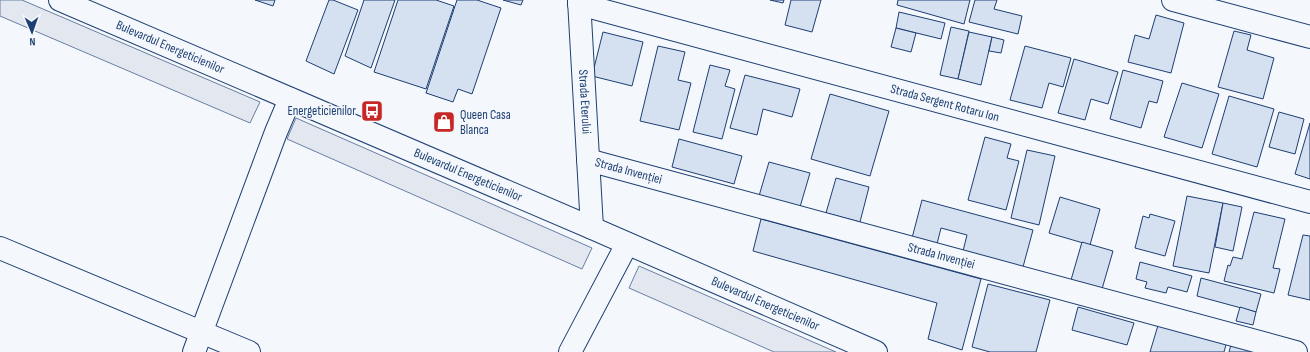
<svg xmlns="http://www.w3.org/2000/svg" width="1310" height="352" font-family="'Sofia Sans Condensed',sans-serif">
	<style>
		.parking { fill: #e3e8f0; stroke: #687fa3 }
		.building { fill: #d5e0f0; stroke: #1d3f73 }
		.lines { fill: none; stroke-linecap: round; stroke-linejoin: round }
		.minor-casing { stroke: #1d3f73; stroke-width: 24 }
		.minor { stroke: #f4f7fb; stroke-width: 22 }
		.labels { text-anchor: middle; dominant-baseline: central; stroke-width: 3; stroke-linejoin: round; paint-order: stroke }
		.street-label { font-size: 13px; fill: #1d3f73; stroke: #f4f7fb }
		.poi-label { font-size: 13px; fill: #1d3f73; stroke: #f4f7fb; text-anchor: end }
	</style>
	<rect width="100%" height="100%" fill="#f4f7fb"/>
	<!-- parking -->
	<g class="parking">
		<polygon points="0,0 22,0 260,102 250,123 0,16"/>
		<polygon points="296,118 592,248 582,269 287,139"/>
		<polygon points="639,266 836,352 774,352 629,288"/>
	</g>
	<!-- building -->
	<g class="building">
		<polygon points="255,0 275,0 273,6"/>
		<polygon points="329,0 333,0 358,10 334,74 306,61"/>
		<polygon points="364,0 395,0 371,68 345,56"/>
		<polygon points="398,0 436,0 454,6 426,89 374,72"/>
		<polygon points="457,0 477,0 501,8 472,94 458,89 453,102 426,93"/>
		<polygon points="503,0 523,0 521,5"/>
		<polygon points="770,0 784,0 783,3"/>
		<polygon points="791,0 821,0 812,32 785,25"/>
		<polygon points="898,0 970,0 964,24 897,5"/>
		<polygon points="975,0 997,0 994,9 1022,16 1018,34 969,22"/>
		<polygon points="899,12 945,23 941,39 896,28"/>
		<polygon points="1156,15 1184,23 1171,73 1128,62 1135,35 1149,39"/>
		<polygon points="951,27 969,31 958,79 940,75"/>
		<polygon points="896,28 916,33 911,52 891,47"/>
		<polygon points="1234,31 1251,35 1247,50 1274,58 1263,99 1218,87"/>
		<polygon points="603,32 643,42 632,86 592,76"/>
		<polygon points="969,32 992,37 981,85 958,79"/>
		<polygon points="992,37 1004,40 1001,53 989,51"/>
		<polygon points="658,46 685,52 678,80 691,83 679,130 640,121"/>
		<polygon points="1025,46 1071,58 1063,87 1049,83 1042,108 1010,100"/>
		<polygon points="1074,59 1118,72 1108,104 1091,99 1085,120 1058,113"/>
		<polygon points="710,65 730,70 725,86 735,89 722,139 693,132"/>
		<polygon points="1123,70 1163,81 1157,103 1149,101 1141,128 1110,119"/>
		<polygon points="745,75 800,89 792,117 763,109 757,135 730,128"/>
		<polygon points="1182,83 1219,94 1202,148 1164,137"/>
		<polygon points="830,94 889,111 870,176 811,159"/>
		<polygon points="1229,96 1274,109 1257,167 1212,154"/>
		<polygon points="1279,112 1304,119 1295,154 1269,147"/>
		<polygon points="1310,123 1310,179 1295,174"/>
		<polygon points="985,137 1011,144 1007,158 1019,161 1006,210 968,200"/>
		<polygon points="679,139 742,156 734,184 672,167"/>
		<polygon points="1027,150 1055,156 1039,225 1011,218"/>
		<polygon points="769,162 810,173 800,207 759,196"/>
		<polygon points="836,178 869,187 860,222 826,213"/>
		<polygon points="1187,196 1223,203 1209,273 1173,266"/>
		<polygon points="1060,197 1100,209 1090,245 1049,233"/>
		<polygon points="922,200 1033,230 1023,267 963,251 967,235 941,228 937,244 912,238"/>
		<polygon points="1223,203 1242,207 1233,251 1215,247"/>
		<polygon points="1254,212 1285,219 1273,268 1280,269 1274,293 1224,281 1228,265 1230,266 1233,257 1242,259"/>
		<polygon points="1150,214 1175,221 1165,256 1135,248 1143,216 1149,218"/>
		<polygon points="761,219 981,279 962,350 928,339 937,303 753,251"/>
		<polygon points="1303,235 1310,236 1310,300 1288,295"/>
		<polygon points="1082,242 1113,251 1102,289 1071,280"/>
		<polygon points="1140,262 1192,276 1187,292 1168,287 1166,293 1145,288 1147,282 1136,279"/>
		<polygon points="1201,278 1261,294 1256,312 1197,296"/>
		<polygon points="988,284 1050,300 1036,352 990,352 972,347"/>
		<polygon points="1078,307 1134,323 1127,345 1072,330"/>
		<polygon points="1240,307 1256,312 1253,325 1236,321"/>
		<polygon points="1159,322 1227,341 1224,352 1150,352"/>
		<polygon points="1232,341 1266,352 1229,352"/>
	</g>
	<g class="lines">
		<!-- minor casing -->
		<g class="minor-casing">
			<g id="minor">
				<path id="s1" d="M60 0 592 228 876 352"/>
				<path id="s2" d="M579 0 592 228"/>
				<polyline points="1173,0 1310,37"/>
				<path id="s3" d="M579 4 1310 202"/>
				<path id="s4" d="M588 160 1296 352"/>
				<polyline points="0,248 249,352"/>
				<polyline points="194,352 276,132 290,99"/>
				<polyline points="570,352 627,244"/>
			</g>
		</g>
		<!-- minor -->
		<use href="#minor" class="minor"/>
	</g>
	<!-- icons -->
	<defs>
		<g id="bus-square" transform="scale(1.15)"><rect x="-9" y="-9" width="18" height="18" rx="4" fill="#c62828" stroke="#f4f7fb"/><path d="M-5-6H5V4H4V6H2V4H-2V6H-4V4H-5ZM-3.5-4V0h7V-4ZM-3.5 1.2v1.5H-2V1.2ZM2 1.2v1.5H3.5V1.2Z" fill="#fff"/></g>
		<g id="shop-square" transform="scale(1.15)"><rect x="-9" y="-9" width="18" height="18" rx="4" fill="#c62828" stroke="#f4f7fb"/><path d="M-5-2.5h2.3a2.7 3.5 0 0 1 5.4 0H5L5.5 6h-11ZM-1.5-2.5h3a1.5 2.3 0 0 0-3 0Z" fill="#fff"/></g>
	</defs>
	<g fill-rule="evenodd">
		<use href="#bus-square" x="372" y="111"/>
		<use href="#shop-square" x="444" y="122"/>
	</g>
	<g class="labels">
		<!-- street labels -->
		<g class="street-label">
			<text stroke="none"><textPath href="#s1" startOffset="120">Bulevardul Energeticienilor</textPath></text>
			<text stroke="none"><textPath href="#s2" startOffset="102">Strada Eterului</textPath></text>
			<text stroke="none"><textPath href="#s3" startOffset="379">Strada Sergent Rotaru Ion</textPath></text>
			<text stroke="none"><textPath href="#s4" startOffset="42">Strada Invenției</textPath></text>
			<text stroke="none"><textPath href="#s1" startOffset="444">Bulevardul Energeticienilor</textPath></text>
			<text stroke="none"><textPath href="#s4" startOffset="366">Strada Invenției</textPath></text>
			<text stroke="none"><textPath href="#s1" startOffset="768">Bulevardul Energeticienilor</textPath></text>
		</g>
		<!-- poi labels -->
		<g class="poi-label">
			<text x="356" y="111">Energeticienilor</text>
			<text x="460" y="115" text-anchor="start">Queen Casa<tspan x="460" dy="15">Blanca</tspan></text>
		</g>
	</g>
	<!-- north arrow -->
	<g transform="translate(32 32) rotate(178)" stroke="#f4f7fb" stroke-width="3" paint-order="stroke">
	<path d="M0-3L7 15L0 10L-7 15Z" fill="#1d3f73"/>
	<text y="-6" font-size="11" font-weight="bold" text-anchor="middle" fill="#1d3f73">N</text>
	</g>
</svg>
